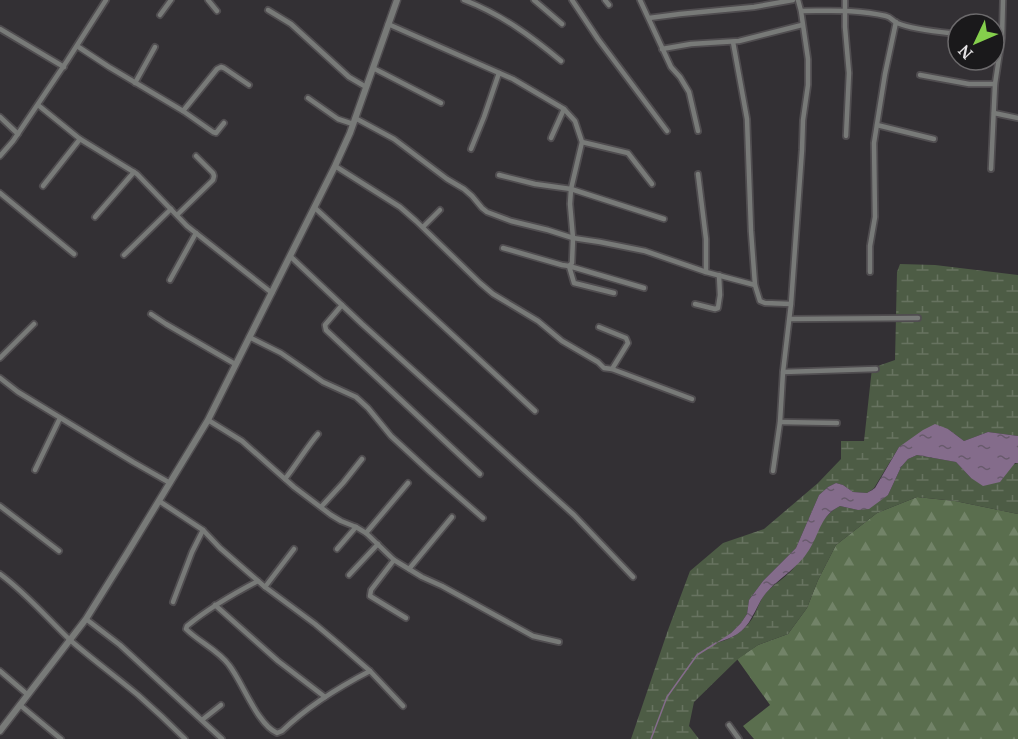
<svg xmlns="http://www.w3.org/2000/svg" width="1018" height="739" font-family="'PT Serif',serif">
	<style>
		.forest { fill: url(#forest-firs) }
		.wetland { fill: url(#wetland-marsh) }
		.water { fill: url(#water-ripples) }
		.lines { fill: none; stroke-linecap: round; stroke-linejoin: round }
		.stream { stroke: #846c8b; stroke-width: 1.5 }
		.minor-casing { stroke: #504d50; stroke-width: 8 }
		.tertiary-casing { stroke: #504d50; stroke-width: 9 }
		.minor { stroke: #787a78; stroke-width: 4.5 }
		.tertiary { stroke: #787a78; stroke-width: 6 }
	</style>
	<defs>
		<pattern id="forest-firs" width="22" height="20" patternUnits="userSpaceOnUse" patternTransform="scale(1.5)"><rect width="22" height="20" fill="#5a6e4e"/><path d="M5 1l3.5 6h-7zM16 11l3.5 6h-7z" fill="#728368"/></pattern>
		<pattern id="wetland-marsh" width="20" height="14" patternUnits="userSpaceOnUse" patternTransform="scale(1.5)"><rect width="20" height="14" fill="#4d5c45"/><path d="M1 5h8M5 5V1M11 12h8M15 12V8" fill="none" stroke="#677360"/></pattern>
		<pattern id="water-ripples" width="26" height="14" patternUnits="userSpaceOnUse" patternTransform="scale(1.5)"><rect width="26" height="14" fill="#846c8b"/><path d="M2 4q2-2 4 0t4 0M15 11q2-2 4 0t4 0" fill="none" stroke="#685a6c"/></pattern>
	</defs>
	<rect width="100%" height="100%" fill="#333034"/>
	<!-- forest -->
	<polygon class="forest" points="917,497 955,501 1018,514 1018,739 754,739 743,726 770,705 737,659 758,645 788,634 807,608 818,580 836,545 877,513"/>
	<!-- wetland -->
	<path class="wetland" d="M900 264 935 265 1018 275V436L988 432 964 441 948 429 899 447 874 488 867 493 853 492 843 485 836 483 828 487 819 495 796 548 763 581 749 600 747 614 741 623 731 633 719 642C732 639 744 631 752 619 757 610 759 602 765 594 774 583 788 577 796 565 809 546 820 516 840 506L858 510 888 495 901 467 908 459 917 455 956 462 971 478 1018 463V514L955 501 917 497 877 513 836 545 818 580 807 608 788 634 758 645 738 659 694 702 689 726 699 739H631L668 630 690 571 723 543 764 529 818 483 841 459V441H864L872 368 895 360 897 272Z"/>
	<!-- water -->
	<path class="water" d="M935 424 948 429 964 441 988 432 1018 436V463H1015L1000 482 983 486 971 478 956 462 917 455 908 459 901 467 888 495 869 509 858 510 840 506C820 516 820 533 809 550 798 568 779 578 766 593 760 600 757 609 752 617 744 633 732 638 716 643L731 633 741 623 747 614 749 600 763 581 796 548 819 495 828 487 836 483 843 485 853 492 867 493 875 488 899 447 923 430Z"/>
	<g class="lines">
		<!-- stream -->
		<polyline class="stream" points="651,739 667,697 697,655 716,643"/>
		<!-- minor casing -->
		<g class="minor-casing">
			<g id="minor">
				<polyline points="208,0 217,11"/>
				<path d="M464 0C501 14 531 36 561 61"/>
				<polyline points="534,0 562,24"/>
				<polyline points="572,0 598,39 667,131"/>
				<polyline points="605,0 609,5"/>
				<polyline points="640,0 671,67 680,77 689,92 698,131"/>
				<polyline points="845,0 845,27 849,73 846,136"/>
				<polyline points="268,10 291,24 349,77 366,87"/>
				<path d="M801 11C829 11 857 9 886 16 891 17 893 21 897 23 914 30 940 32 958 34"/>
				<polyline points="160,15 171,0"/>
				<polyline points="649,18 680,14 754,7 793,0"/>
				<polyline points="388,24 513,79 564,109 575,121 582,142 571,189 570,204 573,238 572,263 569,266 562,265 503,248"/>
				<polyline points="0,29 64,67"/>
				<polyline points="733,42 747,119 751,231 755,285"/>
				<polyline points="77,46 109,67 183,111 213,132 216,133 224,123"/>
				<polyline points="662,49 691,44 739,41 802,25"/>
				<polyline points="373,68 441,103"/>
				<polyline points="920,75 969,84 995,84"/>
				<polyline points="135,83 155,47"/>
				<polyline points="308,98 338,119 353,124"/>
				<polyline points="38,105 80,139 137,174 187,226 272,293"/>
				<polyline points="183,111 217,69 221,67 224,68 249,85"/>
				<polyline points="994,113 1018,118"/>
				<polyline points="0,117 18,134"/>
				<polyline points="355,118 394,139 447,179 464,189 472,196 482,208 487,212 511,221 548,230 573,238 600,242 645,251 706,272 755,285 760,301 765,303 791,304"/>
				<polyline points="877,125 934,139"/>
				<polyline points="551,138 564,109"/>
				<polyline points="582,142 628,153 652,184"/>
				<polyline points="471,149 484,117 499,73"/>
				<polyline points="0,156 13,141 67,61 106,0"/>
				<polyline points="335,166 400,207 416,221 480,283 493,294 538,321 562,341 598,362 604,368 612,369 628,343 626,338 599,327"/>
				<polyline points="991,169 995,84 1002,38 1003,0"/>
				<polyline points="698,174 706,239 706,272"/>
				<polyline points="499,175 535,184 571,189 664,219"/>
				<polyline points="43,186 80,139"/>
				<polyline points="0,193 74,254"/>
				<polyline points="315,208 535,411"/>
				<polyline points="177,215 213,180 214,176 213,173 196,156"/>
				<polyline points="95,217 134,172"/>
				<polyline points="423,227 440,210"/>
				<polyline points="124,255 171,209"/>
				<polyline points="290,256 362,324 574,515 633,577"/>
				<polyline points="870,272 870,246 875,217 874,143 885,74 896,22"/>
				<polyline points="170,280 196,233"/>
				<polyline points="614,293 574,283 569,266 644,288"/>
				<polyline points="695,304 715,309 718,308 720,295 719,275"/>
				<polyline points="342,305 325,325 326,330 480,474"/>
				<polyline points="151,314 166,324 235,364"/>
				<polyline points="790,319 918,318"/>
				<polyline points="249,337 281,353 323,382 356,397 368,408 391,436 430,472 483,518"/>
				<polyline points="0,358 34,324"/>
				<polyline points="612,369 692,399"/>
				<polyline points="783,372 876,369"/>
				<polyline points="0,378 18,392 133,462 170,483"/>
				<polyline points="208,420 242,441 294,487 331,515 341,521 356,527 366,533 394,560 422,577 442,586 533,636 559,642"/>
				<polyline points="780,422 837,423"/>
				<polyline points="35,470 60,418"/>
				<polyline points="773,471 780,422 783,372 791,304 802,150 803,120 808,85 808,59 801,11 798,0"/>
				<path d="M285 479C297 464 306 448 318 434"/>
				<polyline points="159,501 203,530 220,548 265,587 315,624 340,645 370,671 403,706"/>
				<polyline points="0,506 59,551"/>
				<polyline points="321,507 343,483 362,459"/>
				<polyline points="366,533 408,483"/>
				<polyline points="337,549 356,527"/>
				<polyline points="394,560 371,590 370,596 406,618"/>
				<polyline points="409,569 452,517"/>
				<path d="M0 574C26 593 47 618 70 640 92 659 115 676 138 695 154 709 170 724 185 739"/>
				<polyline points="349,575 378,544"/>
				<path d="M258 581C233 594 209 608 187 626L186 629C199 642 218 650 229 665 243 683 257 724 277 733L282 731C308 706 339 687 370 671"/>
				<polyline points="265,587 294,549"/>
				<polyline points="173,602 192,552 203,530"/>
				<polyline points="215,605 278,661 325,697"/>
				<polyline points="86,619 120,645 222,739"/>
				<polyline points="0,671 28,695"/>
				<polyline points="20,705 61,739"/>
				<polyline points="202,720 221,705"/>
				<polyline points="729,725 739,739"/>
			</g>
		</g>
		<!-- tertiary casing -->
		<g class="tertiary-casing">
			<polyline id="tertiary" points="0,731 86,619 126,555 208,420 335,166 350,133 397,0"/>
		</g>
		<!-- minor -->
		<use href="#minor" class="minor"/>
		<!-- tertiary -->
		<use href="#tertiary" class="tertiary"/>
	</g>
	<!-- north arrow -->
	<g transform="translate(976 42) rotate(226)"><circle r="28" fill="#1a191b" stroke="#6c6a6c" stroke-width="1.5"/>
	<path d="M0-4.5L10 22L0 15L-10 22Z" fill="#85cf4c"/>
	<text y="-9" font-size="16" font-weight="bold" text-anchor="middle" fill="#e6e4e6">N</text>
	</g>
</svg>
